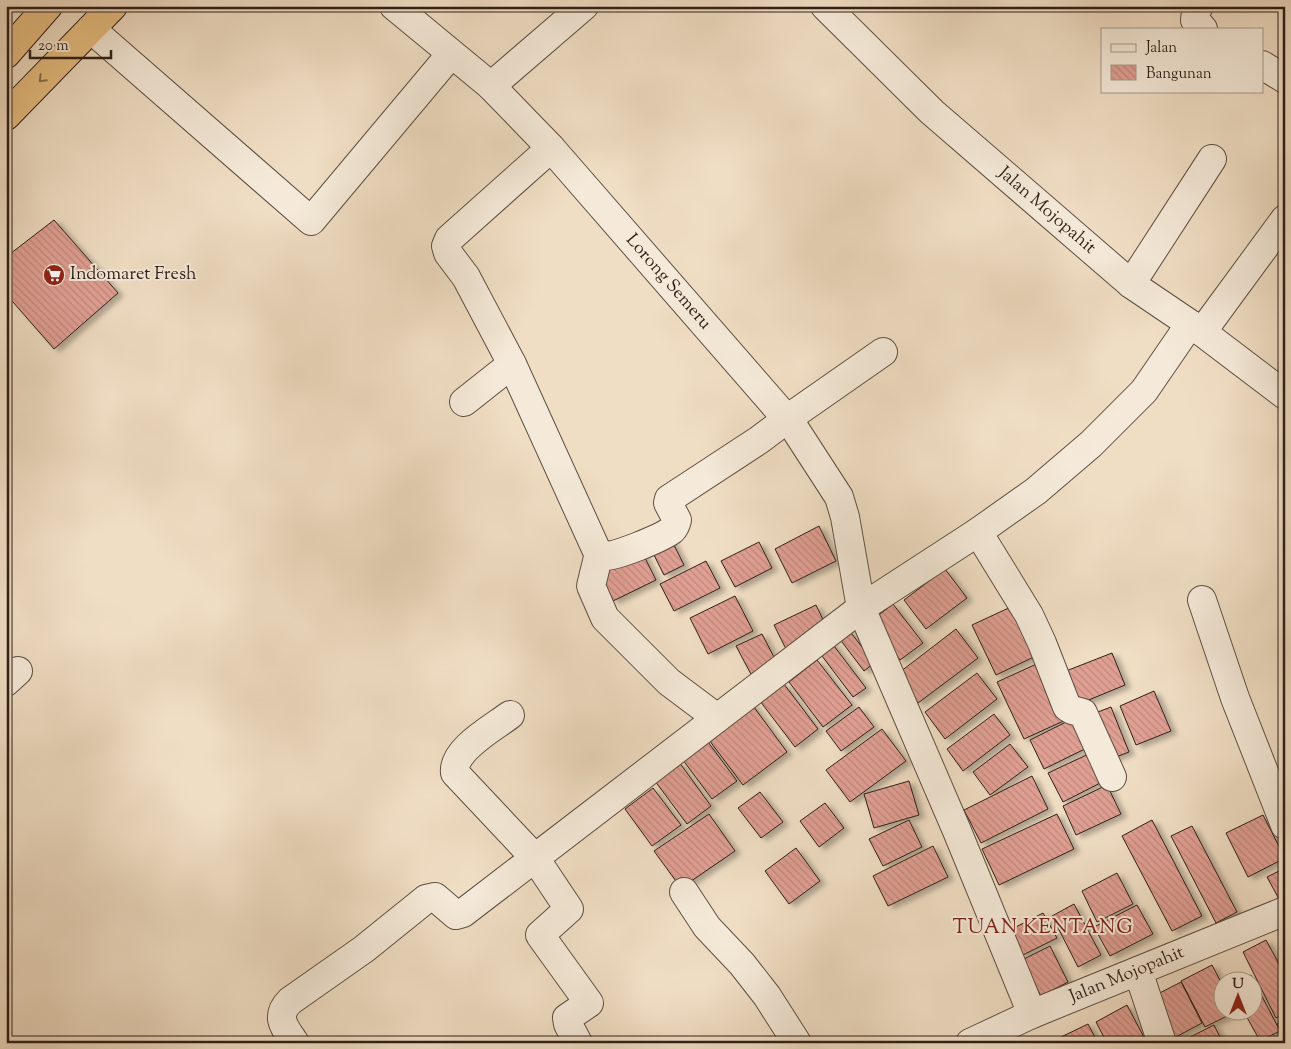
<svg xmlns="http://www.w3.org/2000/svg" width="1291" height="1049" font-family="'Sorts Mill Goudy',serif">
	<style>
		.building { fill: url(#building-back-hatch); stroke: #2e1f18; filter: url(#shadow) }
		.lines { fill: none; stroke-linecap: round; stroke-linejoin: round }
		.minor-casing { stroke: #5e4f43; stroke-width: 30 }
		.trunk-casing { stroke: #2e1f18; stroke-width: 30 }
		.minor { stroke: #f5ead9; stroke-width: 28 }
		.trunk { stroke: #e8bf82; stroke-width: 28 }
		.oneway { stroke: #8b6f4d }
		.labels { text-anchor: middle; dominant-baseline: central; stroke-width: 4; stroke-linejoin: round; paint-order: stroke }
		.street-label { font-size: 18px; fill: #2e1f18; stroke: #f5ead9 }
		.poi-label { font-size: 18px; fill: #2e1f18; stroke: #f5ead9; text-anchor: start }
		.quarter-label { font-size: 20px; letter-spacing: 1px; fill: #7a1f14; stroke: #f5ead9 }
	</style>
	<defs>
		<pattern id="building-back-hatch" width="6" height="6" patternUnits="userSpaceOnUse" patternTransform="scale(1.25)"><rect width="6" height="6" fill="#e09f93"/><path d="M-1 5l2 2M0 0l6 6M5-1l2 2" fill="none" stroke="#c0887e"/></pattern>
		<filter id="shadow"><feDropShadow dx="5.5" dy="3" stdDeviation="2.5" flood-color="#0004"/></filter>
	</defs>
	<rect width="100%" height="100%" fill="#f0dec4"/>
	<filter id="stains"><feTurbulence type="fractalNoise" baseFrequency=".004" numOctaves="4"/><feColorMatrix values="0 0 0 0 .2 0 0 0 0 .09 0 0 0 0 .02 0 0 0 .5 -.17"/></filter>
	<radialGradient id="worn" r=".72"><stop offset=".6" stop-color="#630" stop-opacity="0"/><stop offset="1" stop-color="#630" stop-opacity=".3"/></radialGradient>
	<!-- building -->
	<g class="building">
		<polygon points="54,220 118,293 54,349 6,294 6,257"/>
		<polygon points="819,526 836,561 792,583 775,549"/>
		<polygon points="671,539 684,565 664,575 651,549"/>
		<polygon points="759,542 772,568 735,587 721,561"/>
		<polygon points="640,548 656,580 613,601 597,569"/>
		<polygon points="706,561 720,588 674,611 660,584"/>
		<polygon points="945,569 967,598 926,629 904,600"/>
		<polygon points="735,596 753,631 708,654 690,618"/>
		<polygon points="893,604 923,643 900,660 871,621"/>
		<polygon points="816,605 827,628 786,649 774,625"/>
		<polygon points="1015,605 1038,655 996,675 972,625"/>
		<polygon points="956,629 978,658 918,703 896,675"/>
		<polygon points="849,630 874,663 864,671 839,638"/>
		<polygon points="762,634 778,665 753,678 736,646"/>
		<polygon points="831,642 866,688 853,697 819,652"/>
		<polygon points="1112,653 1125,685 1079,704 1066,671"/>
		<polygon points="817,660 852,705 823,727 789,682"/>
		<polygon points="1043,661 1070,718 1024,739 997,682"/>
		<polygon points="977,673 997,699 945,739 925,712"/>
		<polygon points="784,684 818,729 795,747 760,701"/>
		<polygon points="1154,691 1171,731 1136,745 1120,706"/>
		<polygon points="751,703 787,752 743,785 706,736"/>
		<polygon points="859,707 874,727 841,751 826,731"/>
		<polygon points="1111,707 1129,752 1108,760 1090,715"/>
		<polygon points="994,714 1010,735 963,771 947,749"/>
		<polygon points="1078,716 1093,745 1044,769 1030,740"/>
		<polygon points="882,729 906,761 850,802 826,770"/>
		<polygon points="708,742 737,781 712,799 683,760"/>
		<polygon points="1010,744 1028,767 990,795 973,772"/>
		<polygon points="1095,751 1110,778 1063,802 1048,773"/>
		<polygon points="679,762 711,806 687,824 655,781"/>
		<polygon points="1032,776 1048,809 981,843 964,810"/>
		<polygon points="909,781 919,815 874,828 864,794"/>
		<polygon points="1107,785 1121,814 1076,835 1063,806"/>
		<polygon points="653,788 681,825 652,846 625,809"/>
		<polygon points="760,792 783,822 761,838 738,808"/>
		<polygon points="825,803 844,828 819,847 800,821"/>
		<polygon points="709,814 735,851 681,888 654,851"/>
		<polygon points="1057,814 1074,849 999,885 982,849"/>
		<polygon points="1263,815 1285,858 1248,877 1226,833"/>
		<polygon points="909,820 922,847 883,866 869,839"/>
		<polygon points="1152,820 1202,916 1172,931 1122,836"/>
		<polygon points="1192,826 1237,912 1216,923 1171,836"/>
		<polygon points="933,846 948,877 888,906 873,876"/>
		<polygon points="796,848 820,881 789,904 765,871"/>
		<polygon points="1285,868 1285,896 1279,899 1267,877"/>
		<polygon points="1117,873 1133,904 1097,922 1082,891"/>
		<polygon points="1074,904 1101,955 1078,967 1052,916"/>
		<polygon points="1137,905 1153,934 1110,956 1094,927"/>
		<polygon points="1043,913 1057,938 1021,956 1008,931"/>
		<polygon points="1266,940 1285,975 1285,1013 1276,1018 1243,952"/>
		<polygon points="1050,946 1068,982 1041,996 1022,960"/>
		<polygon points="1212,965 1224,988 1224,1012 1235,1012 1205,1027 1181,981"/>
		<polygon points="1251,975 1280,1031 1260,1041 1244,1012 1254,1012 1254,982 1238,982"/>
		<polygon points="1181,982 1202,1023 1172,1039 1150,998"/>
		<polygon points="1127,1005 1147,1043 1107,1043 1096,1022"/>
		<polygon points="1285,1020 1285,1038 1277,1024"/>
		<polygon points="1088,1024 1098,1043 1059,1043 1057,1039"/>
		<polygon points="1214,1025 1223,1043 1178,1043"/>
	</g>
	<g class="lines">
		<!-- minor casing -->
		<g class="minor-casing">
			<g id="minor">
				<path id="s1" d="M394 6 491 86 551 148 793 426 839 497 845 517 861 608 957 831 1032 1014"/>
				<path id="s2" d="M825 6 932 112 1131 284 1202 332 1285 395"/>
				<polyline points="1199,6 1196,11 1195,20 1203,29"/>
				<polyline points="91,29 311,221 451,54"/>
				<polyline points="1262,65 1285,79"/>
				<polyline points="491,86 584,6"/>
				<path d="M551 148 449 239 446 246 448 253 466 277 512 364 596 549 603 556C616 557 661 538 672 530 675 527 676 524 677 520L668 503 669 499 759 440 787 419 883 352"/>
				<polyline points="1131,284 1212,159"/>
				<polyline points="1202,332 1285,219"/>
				<polyline points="464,402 512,364"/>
				<polyline points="978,532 1029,615 1042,643 1067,707 1072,710 1083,713 1112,777"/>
				<polyline points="599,553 591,586 605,618 669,682 717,718"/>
				<polyline points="1202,600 1235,698 1285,825"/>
				<polyline points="6,682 18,671"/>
				<path d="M510 715C493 728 452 750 455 773L535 858 569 909 540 935 589 1003 567 1018 568 1024 578 1043"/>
				<polyline points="684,892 707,927 742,964 767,996 797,1043"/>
				<polyline points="1138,971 1162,1043"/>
				<path d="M295 1043C285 1028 274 1017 290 1001L364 949 426 899 435 897 456 915 463 913 861 608 978 532 1036 491 1091 444 1144 391 1190 324"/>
				<path id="s3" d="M970 1043 1032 1014 1285 911"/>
			</g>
		</g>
		<!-- trunk casing -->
		<g class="trunk-casing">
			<g id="trunk">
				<polyline points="6,54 48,6"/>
				<polyline points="6,116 113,6"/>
			</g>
		</g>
		<!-- minor -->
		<use href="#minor" class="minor"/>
		<!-- trunk -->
		<use href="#trunk" class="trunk"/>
	</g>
	<!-- one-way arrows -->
	<defs><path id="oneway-chevron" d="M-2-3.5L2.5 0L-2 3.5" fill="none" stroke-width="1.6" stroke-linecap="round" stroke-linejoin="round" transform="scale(1.25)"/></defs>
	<use class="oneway" href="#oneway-chevron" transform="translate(42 79) rotate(134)"/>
	<!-- icons -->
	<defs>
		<g id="supermarket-disc" transform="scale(1.125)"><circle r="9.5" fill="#8f2418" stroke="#f5ead9"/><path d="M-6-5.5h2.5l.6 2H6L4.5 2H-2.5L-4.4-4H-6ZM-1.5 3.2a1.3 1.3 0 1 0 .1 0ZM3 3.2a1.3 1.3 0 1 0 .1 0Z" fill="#fff"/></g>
	</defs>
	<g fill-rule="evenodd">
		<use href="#supermarket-disc" x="54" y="275"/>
	</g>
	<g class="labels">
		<!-- street labels -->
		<g class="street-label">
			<text stroke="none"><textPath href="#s2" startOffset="302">Jalan Mojopahit</textPath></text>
			<text stroke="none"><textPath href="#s1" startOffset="390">Lorong Semeru</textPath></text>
			<text stroke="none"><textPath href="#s3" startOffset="171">Jalan Mojopahit</textPath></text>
		</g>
		<!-- poi labels -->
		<g class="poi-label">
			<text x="70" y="275">Indomaret Fresh</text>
		</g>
		<!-- quarter labels -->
		<g class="quarter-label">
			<text x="1043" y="928">TUAN KENTANG</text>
		</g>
	</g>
	<!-- margin -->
	<rect width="1291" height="1049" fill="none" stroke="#f0dec4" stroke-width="25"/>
	<rect x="8" y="8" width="1276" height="1034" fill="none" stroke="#2e1f18" stroke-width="2.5"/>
	<rect x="12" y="12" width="1266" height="1024" fill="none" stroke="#2e1f18"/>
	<!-- legend -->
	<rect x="1101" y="28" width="162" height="65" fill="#f5ead9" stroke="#a5998c"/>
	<rect x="1111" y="44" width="25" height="8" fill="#f5ead9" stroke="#a5998c"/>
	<text x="1146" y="52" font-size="15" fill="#2e1f18">Jalan</text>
	<rect x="1111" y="65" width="25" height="15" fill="url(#building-back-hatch)" stroke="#a5998c"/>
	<text x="1146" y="78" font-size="15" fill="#2e1f18">Bangunan</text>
	<!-- north arrow -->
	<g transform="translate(1238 996)"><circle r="24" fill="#f5ead9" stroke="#a5998c"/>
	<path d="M0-4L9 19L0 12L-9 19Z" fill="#8f2418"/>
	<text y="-8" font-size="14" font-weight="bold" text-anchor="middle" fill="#2e1f18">U</text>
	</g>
	<!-- scale -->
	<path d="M30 50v8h81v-8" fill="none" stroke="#2e1f18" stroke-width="2.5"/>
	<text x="38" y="50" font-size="15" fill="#2e1f18" stroke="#f5ead9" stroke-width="4" paint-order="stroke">20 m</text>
	<rect width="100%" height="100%" filter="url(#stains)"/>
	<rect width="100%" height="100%" fill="url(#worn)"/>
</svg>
